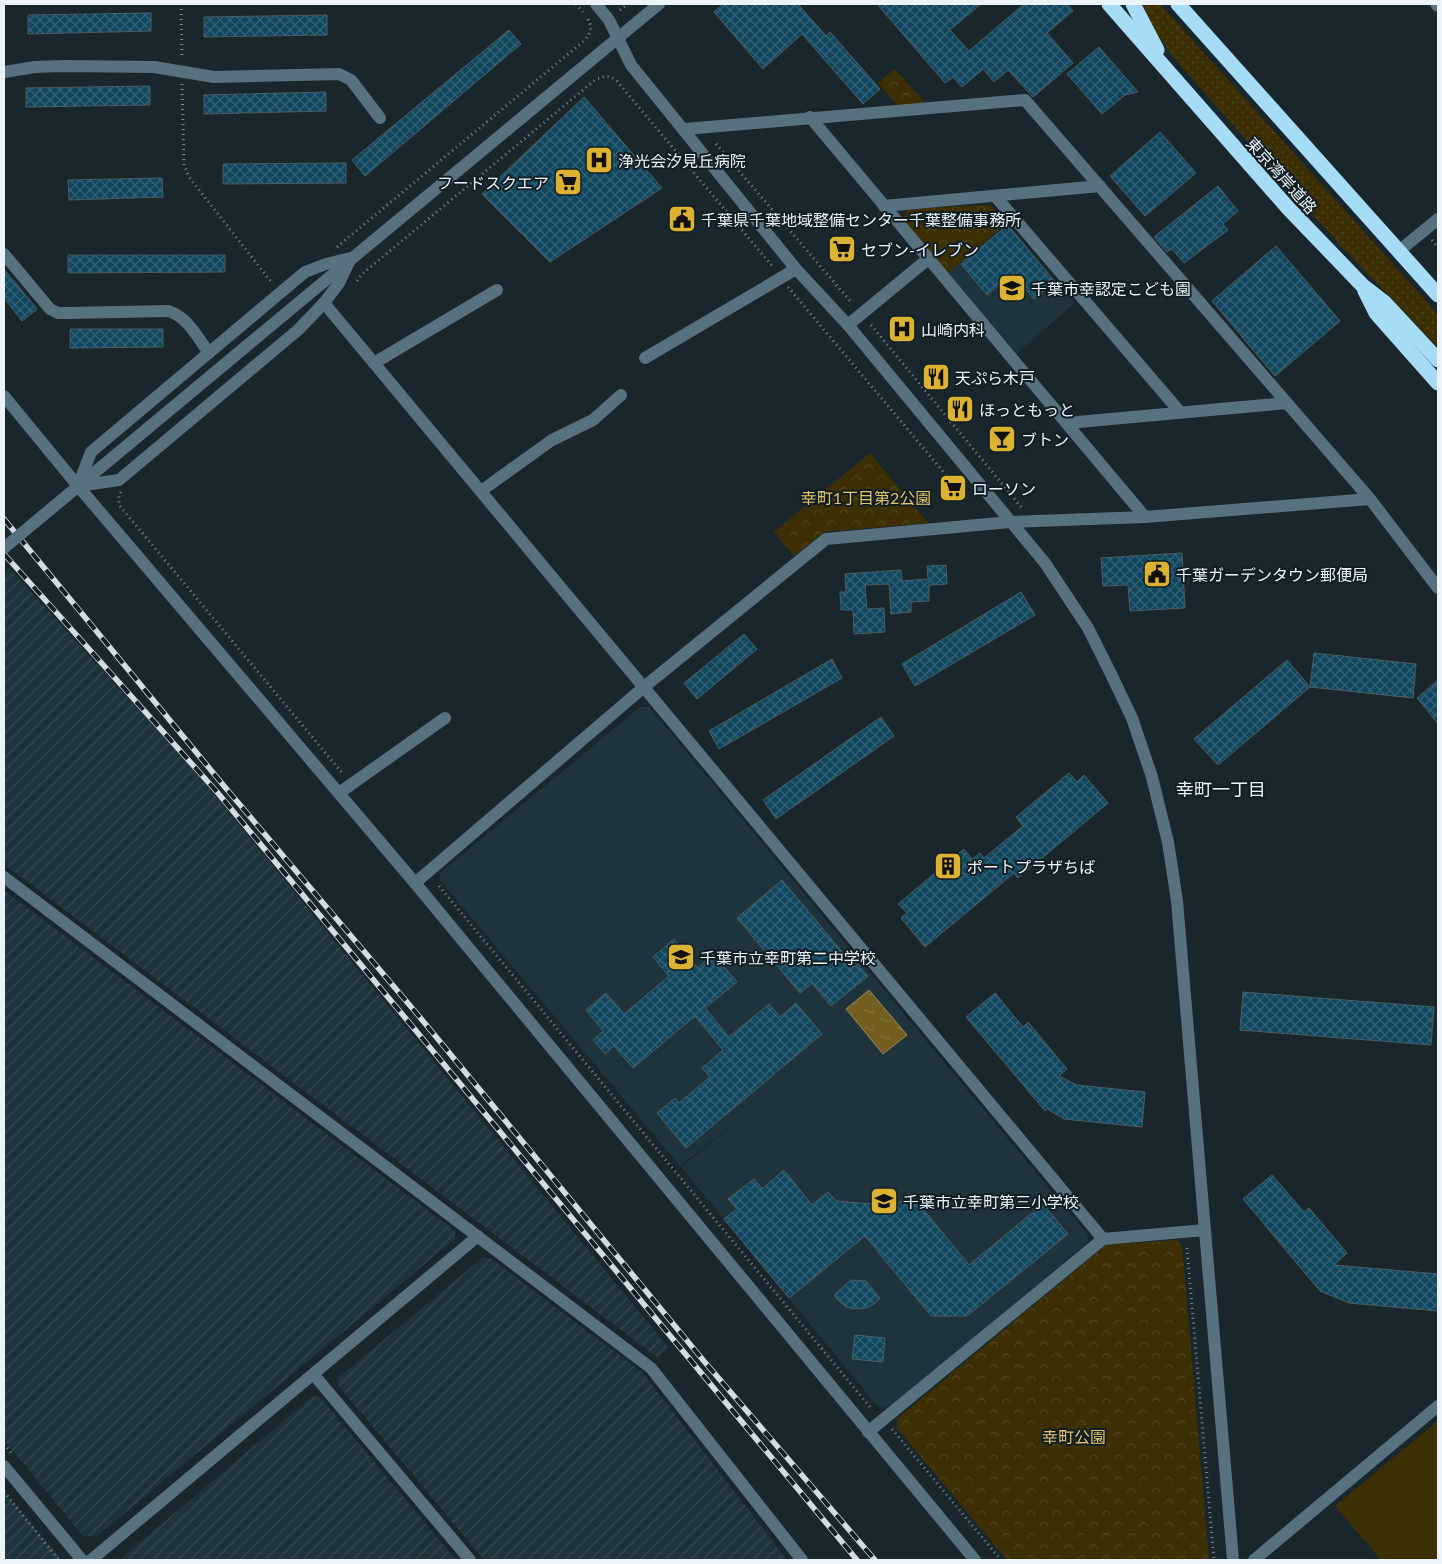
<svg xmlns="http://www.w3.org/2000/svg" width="1442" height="1564" font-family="Lato,'Noto Sans JP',sans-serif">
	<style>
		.built { fill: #1e333c }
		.industrial { fill: url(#industrial-furrows) }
		.grass { fill: url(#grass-dots) }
		.park { fill: url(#park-crowns) }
		.garden { fill: #3d2f04 }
		.water { fill: url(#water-ripples); stroke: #978b61 }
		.building { fill: url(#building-cross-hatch); stroke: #4d5c63 }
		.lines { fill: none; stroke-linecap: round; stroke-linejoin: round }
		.path { stroke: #7f8a8f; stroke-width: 3; stroke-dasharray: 1 4; stroke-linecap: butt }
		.minor { stroke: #57717f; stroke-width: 12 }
		.highway { stroke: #a7dcf7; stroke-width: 15 }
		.rail-casing { stroke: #d3dce1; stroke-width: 5.5 }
		.rail { stroke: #101d23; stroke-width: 4; stroke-dasharray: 11; stroke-linecap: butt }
		.minor-bridge { stroke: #57717f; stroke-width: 12 }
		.labels { text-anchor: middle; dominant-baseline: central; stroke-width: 4; stroke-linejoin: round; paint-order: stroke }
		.poi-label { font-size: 16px; fill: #ecf4f9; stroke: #101d23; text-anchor: start }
		.street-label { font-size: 16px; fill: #ecf4f9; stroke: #101d23 }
		.park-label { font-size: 16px; fill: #e4c46c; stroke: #101d23 }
		.neighbourhood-label { font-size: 18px; fill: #ecf4f9; stroke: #101d23 }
	</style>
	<defs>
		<pattern id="industrial-furrows" width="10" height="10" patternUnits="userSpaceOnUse" patternTransform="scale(1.25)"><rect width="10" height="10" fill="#1e333c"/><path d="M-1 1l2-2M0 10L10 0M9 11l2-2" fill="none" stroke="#34474f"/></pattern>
		<pattern id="grass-dots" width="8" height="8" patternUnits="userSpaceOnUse" patternTransform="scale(1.25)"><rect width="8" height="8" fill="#3d2f04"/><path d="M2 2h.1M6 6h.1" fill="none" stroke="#50441d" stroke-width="1.8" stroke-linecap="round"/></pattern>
		<pattern id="park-crowns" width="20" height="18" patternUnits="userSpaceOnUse" patternTransform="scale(1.25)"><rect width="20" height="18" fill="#3d2f04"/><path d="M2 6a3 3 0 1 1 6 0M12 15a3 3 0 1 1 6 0" fill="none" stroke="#50441d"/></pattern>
		<pattern id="water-ripples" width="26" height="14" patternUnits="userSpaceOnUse" patternTransform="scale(1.25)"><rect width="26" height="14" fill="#735e20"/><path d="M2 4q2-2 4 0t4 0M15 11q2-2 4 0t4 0" fill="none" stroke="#877641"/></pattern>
		<pattern id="building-cross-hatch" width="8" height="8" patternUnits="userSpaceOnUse" patternTransform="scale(1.25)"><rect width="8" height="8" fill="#10475e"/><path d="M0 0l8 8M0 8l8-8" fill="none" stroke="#336276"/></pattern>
	</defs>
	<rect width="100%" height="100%" fill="#19272d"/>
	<!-- built -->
	<g class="built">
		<polygon points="1006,223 1075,303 1017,353 948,273"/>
		<polygon points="640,707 649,707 1087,1234 1088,1242 891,1408 878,1407 681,1167 755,1107 680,1166 440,880 440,873"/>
	</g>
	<!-- industrial -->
	<g class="industrial">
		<polygon points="9,568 200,777 668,1347 658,1358 4,864 4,573"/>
		<polygon points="4,890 455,1231 455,1239 97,1536 83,1536 4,1440"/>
		<polygon points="482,1258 490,1258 643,1373 787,1560 484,1560 338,1385 338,1378"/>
		<polygon points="313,1396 320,1397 456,1560 119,1560"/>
		<polygon points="4,1491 59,1557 59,1560 4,1560"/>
	</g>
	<!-- grass -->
	<polygon class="grass" points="1137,4 1160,4 1434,310 1438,315 1438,347 1340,245 1202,90 1172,55 1149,23"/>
	<!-- park -->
	<g class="park">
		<polygon points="895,69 926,104 898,106 878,83"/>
		<polygon points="991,205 1006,223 948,273 902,220 907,209"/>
		<polygon points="870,453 928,523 824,532 794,556 774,532"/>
		<polygon points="1177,1240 1182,1245 1209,1560 1007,1560 897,1428 897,1419 1106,1245"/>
	</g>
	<!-- garden -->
	<polygon class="garden" points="1438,1421 1438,1560 1381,1560 1335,1506"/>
	<!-- water -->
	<polygon class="water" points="869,990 907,1035 883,1054 846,1009"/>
	<!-- building -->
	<g class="building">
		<polygon points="723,4 798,4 826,36 830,32 880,89 863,104 802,34 763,69 714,12"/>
		<polygon points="877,4 981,4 950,30 969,51 1024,4 1067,4 1073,11 1047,33 1073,63 1033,97 1008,70 994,82 983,69 962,87 953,77 945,83"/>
		<polygon points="151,13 151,31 28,34 28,15"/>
		<polygon points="327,15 327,35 204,37 204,17"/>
		<polygon points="509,30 521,44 365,176 352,160"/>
		<polygon points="1099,47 1138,92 1125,95 1102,114 1067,74"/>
		<polygon points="150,86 150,105 26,107 26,88"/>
		<polygon points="326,92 326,111 204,114 204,95"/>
		<polygon points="584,97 662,188 550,262 482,194"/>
		<polygon points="1160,132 1196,173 1145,216 1110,176"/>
		<polygon points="346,163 346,183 223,184 223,164"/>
		<polygon points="162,178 163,197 69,200 68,180"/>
		<polygon points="1218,186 1238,211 1223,224 1228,230 1184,263 1172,249 1167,252 1154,237"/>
		<polygon points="1008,225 1055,282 1034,299 1012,274 987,295 961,264"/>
		<polygon points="1276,246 1340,321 1275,376 1212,301"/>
		<polygon points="68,255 225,255 225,272 68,273"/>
		<polygon points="4,269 37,309 22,321 4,298"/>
		<polygon points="70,329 163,329 163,347 70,348"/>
		<polygon points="1182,553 1185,608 1130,611 1128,585 1103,586 1101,558"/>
		<polygon points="946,565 947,584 929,585 929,601 911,602 911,612 891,614 889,584 865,585 867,609 884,608 885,632 854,634 853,610 841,610 840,592 846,592 845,574 901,570 902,581 928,579 927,566"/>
		<polygon points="1021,592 1035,615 915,686 902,664"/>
		<polygon points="744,634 757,649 697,699 684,683"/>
		<polygon points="1314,653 1416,664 1413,698 1310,687"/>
		<polygon points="832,659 842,678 719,749 709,731"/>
		<polygon points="1287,660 1310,687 1218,765 1194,739"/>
		<polygon points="1438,680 1438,724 1417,698"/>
		<polygon points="881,717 894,736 776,819 763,800"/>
		<polygon points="1069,773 1077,782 1084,775 1108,803 1018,878 1014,873 925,947 901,918 907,913 898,904 964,849 972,859 980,853 984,858 1023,826 1016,817"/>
		<polygon points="782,880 855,967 858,964 868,976 831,1006 812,983 800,993 737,918"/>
		<polygon points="674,939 698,968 713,954 737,982 705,1008 729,1037 769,1004 780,1017 796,1003 822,1034 686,1148 657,1113 675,1098 679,1103 710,1077 702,1068 723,1050 695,1016 633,1068 614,1046 605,1054 593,1040 603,1031 586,1010 606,993 624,1014 669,976 653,957"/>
		<polygon points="1243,992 1434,1007 1431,1045 1240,1030"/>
		<polygon points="995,993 1023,1027 1028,1022 1067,1069 1059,1076 1077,1085 1145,1092 1142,1127 1064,1119 1047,1109 1045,1111 966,1017"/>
		<polygon points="784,1170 812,1205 828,1192 836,1201 895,1206 910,1193 969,1265 1043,1204 1068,1234 967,1316 931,1316 865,1236 789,1298 724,1219 737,1209 728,1199 754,1179 762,1189"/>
		<polygon points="1272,1175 1304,1212 1309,1208 1347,1253 1334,1265 1438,1274 1438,1311 1349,1303 1320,1291 1243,1199"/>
		<polygon points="851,1280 866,1281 880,1298 874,1304 866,1308 856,1309 846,1307 839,1301 834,1295"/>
		<polygon points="855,1335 885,1338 883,1362 852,1359"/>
	</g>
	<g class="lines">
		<!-- path -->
		<g class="path">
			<polyline points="181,4 182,58"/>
			<polyline points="576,4 583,12"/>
			<polyline points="620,10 628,4"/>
			<polyline points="182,84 184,165 189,177 272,283"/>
			<polyline points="716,144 851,302"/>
			<polyline points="1432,240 1438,248"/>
			<path d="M337 247 585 40C592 31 592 27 587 17"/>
			<path d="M357 281 361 275 595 80C604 76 608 75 616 80L773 267"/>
			<polyline points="788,287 967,500"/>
			<polyline points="871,325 1022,508"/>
			<polyline points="121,492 119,496 119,505 343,774"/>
			<polyline points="439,886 870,1407"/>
			<polyline points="1187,1248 1214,1560"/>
			<polyline points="892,1429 1001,1560"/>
			<polyline points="4,1444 13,1455"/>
			<polyline points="4,1492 59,1560"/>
		</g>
		<!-- minor -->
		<g class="minor">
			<polyline points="596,4 609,20 631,65 796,269 848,325 1045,563 1088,628 1111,674 1132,718 1152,777 1168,842 1177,901 1233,1560"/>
			<polyline points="1436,4 1438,6"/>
			<polyline points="4,72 35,67 64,66 154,67 214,77 339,74 351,80 380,118"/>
			<polyline points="810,117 1145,517"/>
			<polyline points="685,129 1025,100 1370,499 1438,588"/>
			<polyline points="996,197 1180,412"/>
			<polyline points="884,206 1100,186"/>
			<polyline points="1399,251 1438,219"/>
			<path d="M4 254 50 309 58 313H68L168 311C187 316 198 338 209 353"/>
			<polygon points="351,258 339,283 324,303 298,330 119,480 78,486 91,452 305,272 326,264"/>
			<polyline points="324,303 1103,1239"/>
			<polyline points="285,314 659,4"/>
			<polyline points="848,325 928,259"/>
			<polyline points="645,358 796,269"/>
			<polyline points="374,363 497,290"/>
			<polyline points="4,396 78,486 415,883 975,1560"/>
			<polyline points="1067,423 1287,403"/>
			<polyline points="481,491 552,440 593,420 621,395"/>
			<polyline points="339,793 445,718"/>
			<polyline points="4,877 651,1368 802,1560"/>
			<polyline points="415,883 644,687 826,539 1010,522 1145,517 1370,499"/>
			<polyline points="314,1375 470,1560"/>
			<polyline points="868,1432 1103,1239 1205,1230"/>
			<polyline points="4,1466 82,1560"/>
			<polyline points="91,1560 478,1236"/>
			<polyline points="1254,1560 1438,1406"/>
		</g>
		<!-- highway -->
		<g class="highway">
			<polyline points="1109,4 1288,208 1363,286 1385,303 1438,360"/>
			<polyline points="1133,4 1157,50"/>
			<polyline points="1178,4 1438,295"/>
			<polyline points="1365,291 1376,313 1438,383"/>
		</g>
		<!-- rail casing -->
		<g class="rail-casing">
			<g id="rail">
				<polyline points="4,519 224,786 418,1015 703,1360 875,1560"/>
				<polyline points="4,554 217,792 857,1560"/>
			</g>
		</g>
		<!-- rail -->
		<use href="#rail" class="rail"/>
		<!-- minor-bridge -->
		<polyline class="minor-bridge" points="4,548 285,314"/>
	</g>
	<!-- icons -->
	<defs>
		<g id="hospital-square" transform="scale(1.4375)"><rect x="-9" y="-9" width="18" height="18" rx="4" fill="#dcb233" stroke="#101d23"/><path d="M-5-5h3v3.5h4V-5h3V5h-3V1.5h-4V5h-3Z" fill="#111"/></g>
		<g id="supermarket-square" transform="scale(1.4375)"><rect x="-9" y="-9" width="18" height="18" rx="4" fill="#dcb233" stroke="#101d23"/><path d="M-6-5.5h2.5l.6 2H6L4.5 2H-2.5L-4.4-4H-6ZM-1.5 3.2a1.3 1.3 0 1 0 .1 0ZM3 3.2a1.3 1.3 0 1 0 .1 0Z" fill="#111"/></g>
		<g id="civic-square" transform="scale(1.4375)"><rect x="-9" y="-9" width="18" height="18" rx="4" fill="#dcb233" stroke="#101d23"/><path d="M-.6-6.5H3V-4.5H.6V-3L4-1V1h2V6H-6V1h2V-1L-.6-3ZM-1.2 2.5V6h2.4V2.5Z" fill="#111"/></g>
		<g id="school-square" transform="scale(1.4375)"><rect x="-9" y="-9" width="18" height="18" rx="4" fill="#dcb233" stroke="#101d23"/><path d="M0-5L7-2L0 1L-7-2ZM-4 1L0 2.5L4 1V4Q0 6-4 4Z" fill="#111"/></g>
		<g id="restaurant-square" transform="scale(1.4375)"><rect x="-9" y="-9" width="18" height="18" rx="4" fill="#dcb233" stroke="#101d23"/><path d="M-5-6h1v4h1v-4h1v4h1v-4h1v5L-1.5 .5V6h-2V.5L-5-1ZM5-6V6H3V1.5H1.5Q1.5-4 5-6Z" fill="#111"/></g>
		<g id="bar-square" transform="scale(1.4375)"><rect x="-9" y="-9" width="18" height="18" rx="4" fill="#dcb233" stroke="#101d23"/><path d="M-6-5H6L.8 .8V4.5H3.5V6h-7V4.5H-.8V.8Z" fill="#111"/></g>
		<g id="building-square" transform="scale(1.4375)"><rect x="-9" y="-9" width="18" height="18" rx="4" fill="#dcb233" stroke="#101d23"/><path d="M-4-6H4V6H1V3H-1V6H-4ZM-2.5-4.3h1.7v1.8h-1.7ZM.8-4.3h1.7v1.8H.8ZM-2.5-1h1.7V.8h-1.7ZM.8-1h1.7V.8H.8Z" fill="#111"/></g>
	</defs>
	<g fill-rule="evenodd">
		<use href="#hospital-square" x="599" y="160"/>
		<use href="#supermarket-square" x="568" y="182"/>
		<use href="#civic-square" x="682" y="219"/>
		<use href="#supermarket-square" x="842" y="249"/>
		<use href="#school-square" x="1012" y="288"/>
		<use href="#hospital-square" x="902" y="329"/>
		<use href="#restaurant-square" x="936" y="377"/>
		<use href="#restaurant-square" x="960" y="409"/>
		<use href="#bar-square" x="1002" y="439"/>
		<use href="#supermarket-square" x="953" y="488"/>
		<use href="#civic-square" x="1157" y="574"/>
		<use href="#building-square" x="948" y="866"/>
		<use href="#school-square" x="681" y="957"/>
		<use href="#school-square" x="884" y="1201"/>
	</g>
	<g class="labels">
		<!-- poi labels -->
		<g class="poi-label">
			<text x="618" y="160">浄光会汐見丘病院</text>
			<text x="549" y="182" text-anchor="end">フードスクエア</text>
			<text x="701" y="219">千葉県千葉地域整備センター千葉整備事務所</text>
			<text x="861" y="249">セブン-イレブン</text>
			<text x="1031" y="288">千葉市幸認定こども園</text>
			<text x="921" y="329">山崎内科</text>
			<text x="955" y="377">天ぷら木戸</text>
			<text x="979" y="409">ほっともっと</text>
			<text x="1021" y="439">ブトン</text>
			<text x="972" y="488">ローソン</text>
			<text x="1176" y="574">千葉ガーデンタウン郵便局</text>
			<text x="967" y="866">ポートプラザちば</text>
			<text x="700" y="957">千葉市立幸町第二中学校</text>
			<text x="903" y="1201">千葉市立幸町第三小学校</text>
		</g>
		<!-- street labels -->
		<g class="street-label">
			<text transform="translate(1282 175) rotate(48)">東京湾岸道路</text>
		</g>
		<!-- park labels -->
		<g class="park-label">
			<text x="866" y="497">幸町1丁目第2公園</text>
			<text x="1074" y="1436">幸町公園</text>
		</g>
		<!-- neighbourhood labels -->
		<g class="neighbourhood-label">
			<text x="1221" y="789">幸町一丁目</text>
		</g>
	</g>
	<!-- border -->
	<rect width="1442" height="1564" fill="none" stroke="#ecf4f9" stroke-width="10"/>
</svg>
